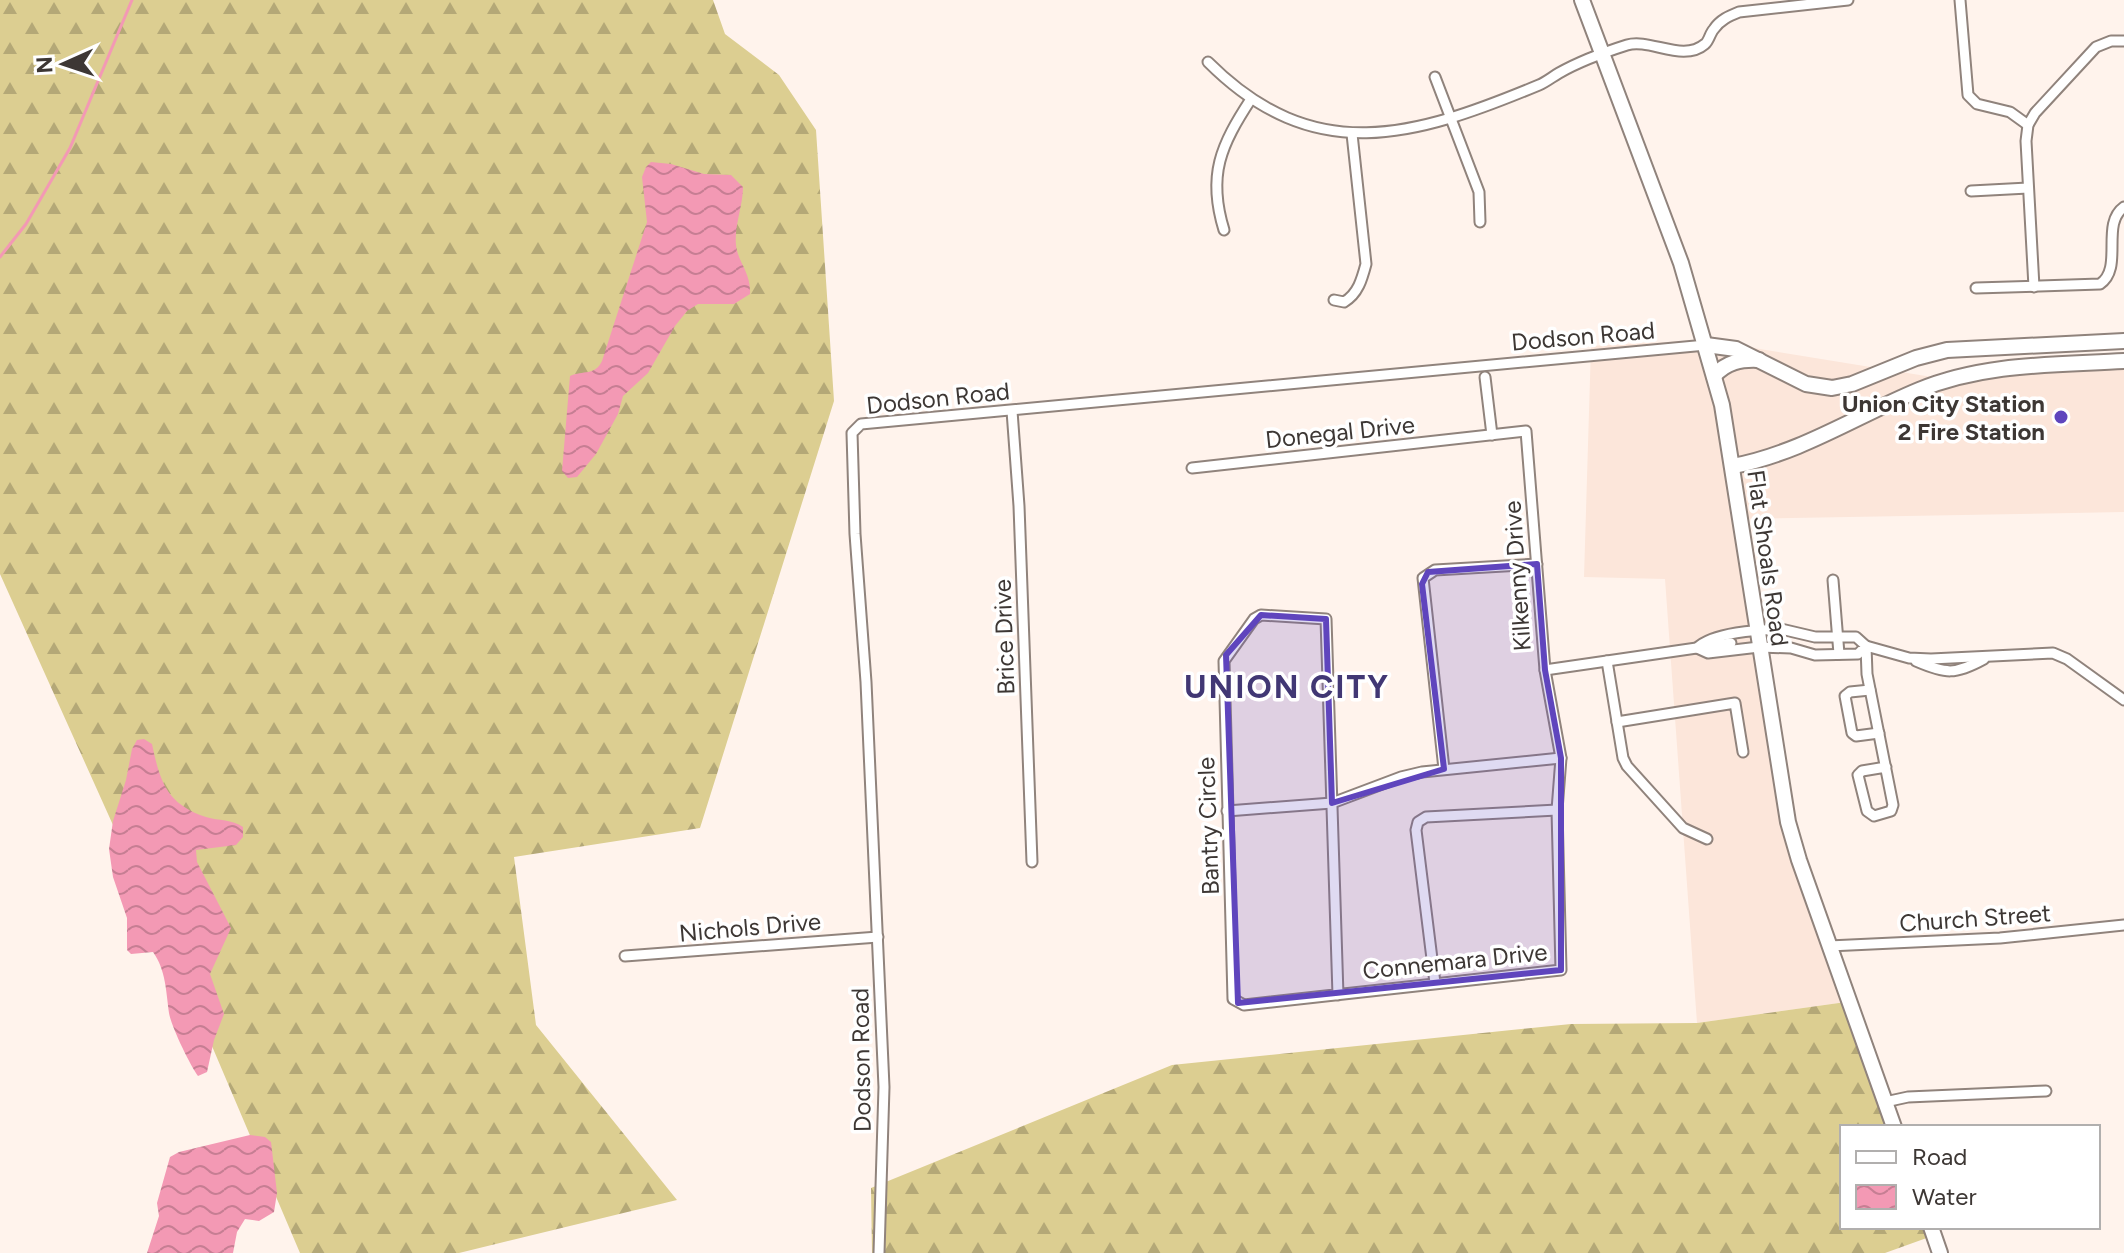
<svg xmlns="http://www.w3.org/2000/svg" width="2124" height="1253" font-family="Figtree,sans-serif">
	<style>
		.built { fill: #fce6da }
		.forest { fill: url(#forest-firs) }
		.water { fill: url(#water-waves) }
		.lines { fill: none; stroke-linecap: round; stroke-linejoin: round }
		.stream { stroke: #f399b4; stroke-width: 3 }
		.street-casing { stroke: #90837c; stroke-width: 13 }
		.secondary-casing { stroke: #90837c; stroke-width: 18 }
		.street { stroke: #fff; stroke-width: 9 }
		.secondary { stroke: #fff; stroke-width: 14 }
		.marked { fill: #5f45bd; fill-opacity: 0.2; stroke: #5f45bd; stroke-width: 6; stroke-linejoin: round }
		.poi-dot { fill: #5f45bd; stroke: #fff; stroke-width: 3 }
		.labels { text-anchor: middle; dominant-baseline: central; stroke-width: 7; stroke-linejoin: round; paint-order: stroke }
		.street-label { font-size: 24px; fill: #3d3734; stroke: #fff }
		.poi-label { font-size: 24px; font-weight: bold; fill: #3d3734; stroke: #fff; text-anchor: end }
		.district-label { font-size: 32px; font-weight: bold; letter-spacing: 2px; fill: #413774; stroke: #fff }
	</style>
	<defs>
		<pattern id="forest-firs" width="22" height="20" patternUnits="userSpaceOnUse" patternTransform="scale(2)"><rect width="22" height="20" fill="#dcce91"/><path d="M5 1l3.5 6h-7zM16 11l3.5 6h-7z" fill="#b4a877"/></pattern>
		<pattern id="water-waves" width="16" height="10" patternUnits="userSpaceOnUse" patternTransform="scale(2)"><rect width="16" height="10" fill="#f399b4"/><path d="M0 5q4-4 8 0t8 0" fill="none" stroke="#c67e93"/></pattern>
	</defs>
	<rect width="100%" height="100%" fill="#fff3ec"/>
	<!-- built -->
	<polygon class="built" points="1704,340 1932,377 2124,356 2124,512 1738,519 1786,823 1846,1002 1697,1023 1665,579 1584,577 1591,346"/>
	<!-- forest -->
	<g class="forest">
		<polygon points="0,0 713,0 725,34 779,75 816,130 834,401 700,828 514,857 536,1025 677,1200 459,1253 300,1253 203,1025 0,574"/>
		<polygon points="1846,1002 1893,1127 1842,1127 1842,1227 1932,1227 1935,1235 1885,1253 872,1253 871,1188 1172,1065 1571,1024 1697,1023"/>
	</g>
	<!-- water -->
	<g class="water">
		<path d="M651 162 671 164 704 174 731 175 743 187C743 206 734 226 736 245 738 263 751 272 750 294L734 304H698L687 311 675 326 648 373 623 396 618 414 596 454 577 477 568 478 562 471 570 376C583 370 595 376 602 361L647 222 642 177 646 167Z"/>
		<path d="M144 739 152 744C160 781 166 804 206 817 219 821 232 819 243 827V837L236 845 196 850 197 862 231 928 210 974 224 1014 214 1040 207 1072 198 1076C190 1065 171 1026 169 1013 166 992 166 970 153 952L131 954 127 950V918L113 877 109 849 113 821 126 780 132 749 137 740Z"/>
		<polygon points="250,1135 265,1137 271,1142 277,1193 274,1212 259,1221 245,1219 237,1232 233,1253 147,1253 159,1216 157,1203 170,1157 179,1152"/>
	</g>
	<g class="lines">
		<!-- stream -->
		<polyline class="stream" points="0,257 26,224 70,148 132,0"/>
		<!-- street casing -->
		<g class="street-casing">
			<g id="street">
				<polyline points="1960,0 1968,95 1977,104 2010,112 2028,125"/>
				<path d="M1208 62C1314 168 1414 137 1539 85 1546 82 1552 77 1559 73 1580 61 1605 52 1627 45 1650 38 1683 63 1705 44 1709 41 1710 33 1714 29 1720 20 1729 16 1739 12L1848 0"/>
				<polyline points="1435,77 1479,192 1480,222"/>
				<polyline points="1971,191 2028,188"/>
				<path d="M1224 230C1207 175 1221 145 1251 99"/>
				<polyline points="2034,287 2026,141 2028,125 2035,113 2096,47 2111,41 2124,41"/>
				<path d="M1976 288 2100 284C2124 268 2100 224 2124 207"/>
				<path d="M1334 300 1344 302C1358 294 1362 279 1366 264L1352 134"/>
				<polyline points="1485,377 1492,435"/>
				<polyline points="1012,411 1019,506 1032,862"/>
				<path d="M1192 468 1526 431 1545 670 1561 758 1557 810 1561 970C1455 981 1350 994 1244 1005L1233 999 1224 661 1254 619 1261 615 1326 619 1338 995"/>
				<polyline points="1833,580 1839,654"/>
				<path d="M1781 629 1815 637H1856L1866 646 1858 654 1815 655 1791 648 1759 647 1708 653 1697 648C1713 632 1759 630 1781 629Z"/>
				<polyline points="1607,661 1623,758 1627,766 1683,828 1707,839"/>
				<path d="M1916 661C1946 674 1955 675 1984 659"/>
				<polyline points="1545,670 1731,643"/>
				<polyline points="1870,690 1850,692 1845,696 1852,733 1856,736 1879,733"/>
				<polyline points="1617,722 1735,703 1743,752"/>
				<polyline points="1886,767 1862,771 1858,775 1867,811 1874,816 1891,811 1893,805 1867,674 1866,646 1909,658 1931,659 2053,653 2067,659 2124,700"/>
				<polyline points="1444,769 1423,578 1435,570 1537,564"/>
				<polyline points="1227,811 1332,803 1401,777 1422,772 1561,758"/>
				<polyline points="1829,946 2000,938 2124,925"/>
				<polyline points="625,956 878,937"/>
				<polyline points="1435,983 1416,830 1418,822 1426,817 1557,810"/>
				<polyline points="1885,1102 1908,1097 2046,1091"/>
				<polyline points="879,1253 884,1087 866,682 855,534 852,433 861,424 1706,345"/>
			</g>
		</g>
		<!-- secondary casing -->
		<g class="secondary-casing">
			<g id="secondary">
				<polyline points="1582,0 1681,263 1722,405 1788,822 1799,860 1894,1127"/>
				<polyline points="1706,345 1736,349 1806,384 1832,388 1852,384 1916,358 1947,350 2124,341"/>
				<path d="M1714 376C1726 362 1741 359 1759 360"/>
				<path d="M1733 466C1801 453 1856 416 1919 390 1984 363 2055 365 2124 361"/>
				<polyline points="1931,1227 1940,1253"/>
			</g>
		</g>
		<!-- street -->
		<use href="#street" class="street"/>
		<!-- secondary -->
		<use href="#secondary" class="secondary"/>
	</g>
	<!-- marked area -->
	<path class="marked" d="M1537 564 1545 670 1561 758V970L1238 1003 1226 655 1261 615 1326 619 1332 803 1444 769 1422 584 1428 572Z"/>
	<!-- markers -->
	<circle class="poi-dot" cx="2061" cy="417" r="8"/>
	<g class="labels">
		<!-- street labels -->
		<g class="street-label">
			<text transform="translate(1583 336) rotate(-5)">Dodson Road</text>
			<text transform="translate(938 398) rotate(-6)">Dodson Road</text>
			<text transform="translate(1340 432) rotate(-6)">Donegal Drive</text>
			<text transform="translate(1768 558) rotate(82)">Flat Shoals Road</text>
			<text transform="translate(1517 576) rotate(-94)">Kilkenny Drive</text>
			<text transform="translate(1004 637) rotate(-92)">Brice Drive</text>
			<text transform="translate(1208 826) rotate(-92)">Bantry Circle</text>
			<text transform="translate(1975 918) rotate(-4)">Church Street</text>
			<text transform="translate(750 927) rotate(-5)">Nichols Drive</text>
			<text transform="translate(1455 961) rotate(-6)">Connemara Drive</text>
			<text transform="translate(861 1060) rotate(-91)">Dodson Road</text>
		</g>
		<!-- poi labels -->
		<g class="poi-label">
			<text x="2045" y="403">Union City Station<tspan x="2045" dy="28">2 Fire Station</tspan></text>
		</g>
		<!-- district labels -->
		<g class="district-label">
			<text x="1287" y="687">UNION CITY</text>
		</g>
	</g>
	<!-- legend -->
	<rect x="1840" y="1125" width="260" height="104" fill="#ffffff" stroke="#b1afae" stroke-width="2"/>
	<rect x="1856" y="1151" width="40" height="12" fill="#ffffff" stroke="#b1afae" stroke-width="2"/>
	<text x="1912" y="1165" font-size="24" fill="#3d3734">Road</text>
	<rect x="1856" y="1185" width="40" height="24" fill="url(#water-waves)" stroke="#b1afae" stroke-width="2"/>
	<text x="1912" y="1205" font-size="24" fill="#3d3734">Water</text>
	<!-- north arrow -->
	<g transform="translate(64 64) rotate(267)" stroke="#ffffff" stroke-width="6" paint-order="stroke">
	<path d="M0-6L14 30L0 20L-14 30Z" fill="#3d3734"/>
	<text y="-12" font-size="22" font-weight="bold" text-anchor="middle" fill="#3d3734">N</text>
	</g>
</svg>
